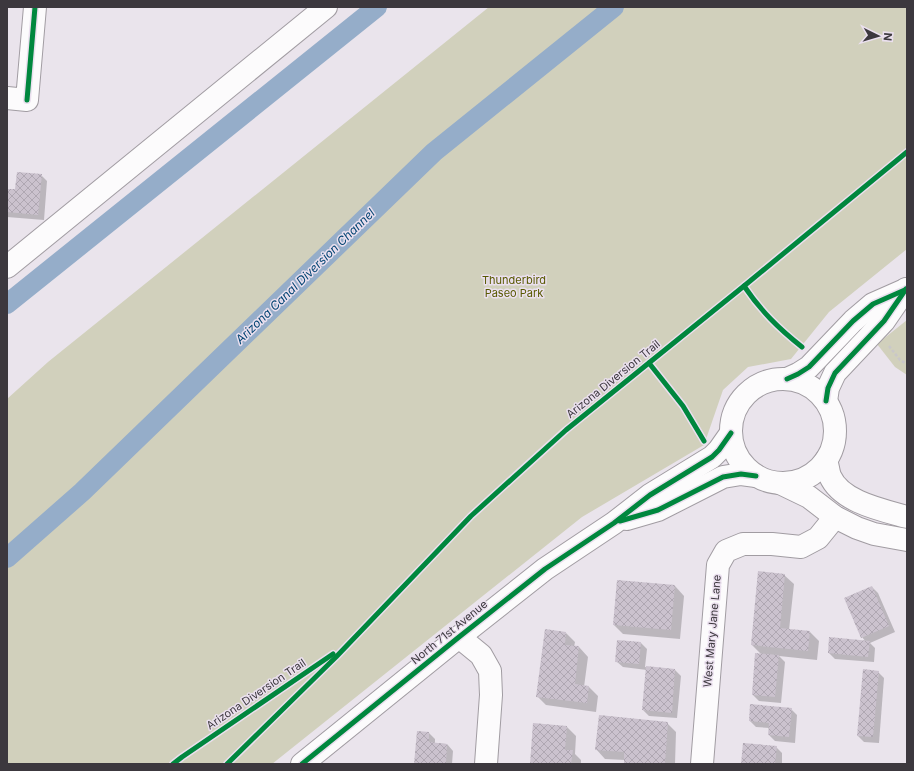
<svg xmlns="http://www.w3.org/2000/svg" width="914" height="771" font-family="Inter,sans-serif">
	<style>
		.park { fill: #d1d0bc }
		.shadow { fill: #0003 }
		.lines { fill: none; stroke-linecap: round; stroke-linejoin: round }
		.canal { stroke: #95adc9; stroke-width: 20 }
		.building { fill: url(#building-cross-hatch) }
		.minor-casing { stroke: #a19ca2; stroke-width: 24 }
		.path { stroke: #c9c7c9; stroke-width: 2.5; stroke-dasharray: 3 2; stroke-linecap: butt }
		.minor { stroke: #fcfbfc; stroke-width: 22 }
		.cycleway-casing { stroke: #ebe0ef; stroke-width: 8 }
		.cycleway { stroke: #00873e; stroke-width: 5 }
		.labels { text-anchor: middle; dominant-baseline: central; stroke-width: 3; stroke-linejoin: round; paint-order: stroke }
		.park-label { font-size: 11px; fill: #585900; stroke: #ebe0ef }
		.street-label { font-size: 11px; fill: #3c383e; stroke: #ebe0ef }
		.water-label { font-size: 12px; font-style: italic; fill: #034473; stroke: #ebe0ef }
	</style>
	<defs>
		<pattern id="building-cross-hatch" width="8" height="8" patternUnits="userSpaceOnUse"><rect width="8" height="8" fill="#cbc2ce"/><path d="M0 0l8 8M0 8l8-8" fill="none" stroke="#afa7b2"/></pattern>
	</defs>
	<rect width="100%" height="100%" fill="#eae4ec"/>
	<!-- park -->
	<g class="park">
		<polygon points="489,7 907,7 907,249 829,312 791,359 748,367 723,390 704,445 582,517 272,764 7,764 7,399 48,362"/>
		<polygon points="907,320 907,375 895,367 877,344"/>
	</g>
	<!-- shadow -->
	<g class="shadow">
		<polygon points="41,175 47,181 44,220 7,217 7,190 16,190"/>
		<polygon points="784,575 794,584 789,630 810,632 819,641 817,660 779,656 785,662 781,703 759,701 753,695 761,654 752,645"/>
		<polygon points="675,586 684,596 680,639 623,634 614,625"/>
		<polygon points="872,587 878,593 895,632 870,643 875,648 874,662 835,659 829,653 866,642 862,637"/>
		<polygon points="566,633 575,642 574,647 579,647 588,657 584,687 589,687 598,696 596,712 546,705 537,696"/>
		<polygon points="641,643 647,649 645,667 675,670 681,676 677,718 649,716 643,710 647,670 623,667 616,661"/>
		<polygon points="878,672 884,678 879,743 864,742 858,736"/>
		<polygon points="791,709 797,715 795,743 775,741 769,735 770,728 756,727 750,721"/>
		<polygon points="667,723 676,732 675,764 625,764 625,760 605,759 596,749"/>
		<polygon points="534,724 567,727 576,736 575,754 581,760 581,764 531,764"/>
		<polygon points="418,732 429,733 435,739 435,743 447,744 453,751 452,764 415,764"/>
		<polygon points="776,747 782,753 782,764 742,764"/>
	</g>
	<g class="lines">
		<!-- canal -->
		<g class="canal">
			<polyline points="7,304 377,7"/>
			<polyline points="7,558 82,492 434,152 614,7"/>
		</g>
	</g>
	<!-- building -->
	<g class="building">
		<polygon points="17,172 42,174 38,215 7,212 7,189 15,189"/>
		<polygon points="758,571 785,574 780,628 810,631 808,651 751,645"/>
		<polygon points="617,580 675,585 671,630 613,625"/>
		<polygon points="872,586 889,626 861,638 844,598"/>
		<polygon points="545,629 566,632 565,645 579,646 575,684 589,686 587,703 536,697"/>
		<polygon points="829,637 870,641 868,657 828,653"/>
		<polygon points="617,640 641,642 639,664 615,662"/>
		<polygon points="755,653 779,655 775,697 752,695"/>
		<polygon points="646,666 675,669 672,713 642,710"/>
		<polygon points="863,669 879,671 873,737 857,736"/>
		<polygon points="750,704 792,708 789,737 768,735 769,723 749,721"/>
		<polygon points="599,715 668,722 665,764 624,764 624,752 595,750"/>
		<polygon points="533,723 567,726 565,750 573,750 571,764 530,764"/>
		<polygon points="417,731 429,732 429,742 447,744 446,764 414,764"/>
		<polygon points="743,743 777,746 775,764 741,764"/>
	</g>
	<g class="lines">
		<!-- minor casing -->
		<g class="minor-casing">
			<g id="minor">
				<polyline points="7,98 27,100 35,7"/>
				<polyline points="7,267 326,7"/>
				<polyline points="787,379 798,374 809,367 853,321 873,304 907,289"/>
				<circle cx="783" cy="431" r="52"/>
				<polyline points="826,401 828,388 835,373 884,321 906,289"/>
				<path d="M826 460C828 465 828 471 830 476 841 502 882 510 907 517"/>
				<polyline points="780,483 809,497 835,517 857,528 874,534 907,540"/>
				<polyline points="627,519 658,510 723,477 741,474 756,476"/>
				<polyline points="459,637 481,655 490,671 491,695 486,764"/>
				<polyline points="302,764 459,637 545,569 614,523 650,495 712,457 719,450 731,433"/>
				<polyline points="702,764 718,565 726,551 743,544 772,544 801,547 818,538 835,517"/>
			</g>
		</g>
		<!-- path -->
		<g class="path">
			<path d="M744 286C761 310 778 328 801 347"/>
			<polyline points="889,346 900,360 907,364"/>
			<polyline points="649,363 683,406 703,439"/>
			<polyline points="173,764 182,757 350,642"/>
		</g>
		<!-- minor -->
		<use href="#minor" class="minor"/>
		<!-- cycleway casing -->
		<g class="cycleway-casing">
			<g id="cycleway">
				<polyline points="27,100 35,7"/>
				<path d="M744 286C761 311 778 328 802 347"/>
				<polyline points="649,363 683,406 704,441"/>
				<polyline points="787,379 798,374 809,367 853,321 873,304 907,289"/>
				<polyline points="826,401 828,388 835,373 884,321 906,289"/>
				<polyline points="620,521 658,510 723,477 741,474 756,476"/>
				<polyline points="173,764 182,757 333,654"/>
				<polyline points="227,764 336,657 471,516 566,430 744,286 907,152"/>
				<polyline points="302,764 459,637 545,569 614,523 650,495 712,457 719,450 731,433"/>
			</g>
		</g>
		<!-- cycleway -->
		<use href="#cycleway" class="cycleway"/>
	</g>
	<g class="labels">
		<!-- park labels -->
		<g class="park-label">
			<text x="514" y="280">Thunderbird<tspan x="514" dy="13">Paseo Park</tspan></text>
		</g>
		<!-- street labels -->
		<g class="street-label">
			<text transform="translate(613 379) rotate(-39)">Arizona Diversion Trail</text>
			<text transform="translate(712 631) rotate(-85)">West Mary Jane Lane</text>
			<text transform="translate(449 632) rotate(-39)">North 71st Avenue</text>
			<text transform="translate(256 694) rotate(-34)">Arizona Diversion Trail</text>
		</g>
		<!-- water labels -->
		<g class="water-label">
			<text transform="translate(305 276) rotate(-44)">Arizona Canal Diversion Channel</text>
		</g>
	</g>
	<!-- border -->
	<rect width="914" height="771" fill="none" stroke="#3c383e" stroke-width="16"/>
	<!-- north arrow -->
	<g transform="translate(878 36) rotate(95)" stroke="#ebe0ef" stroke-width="3" paint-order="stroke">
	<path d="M0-3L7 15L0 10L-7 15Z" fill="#3c383e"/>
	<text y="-6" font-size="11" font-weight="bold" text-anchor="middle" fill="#3c383e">N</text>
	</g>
</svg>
